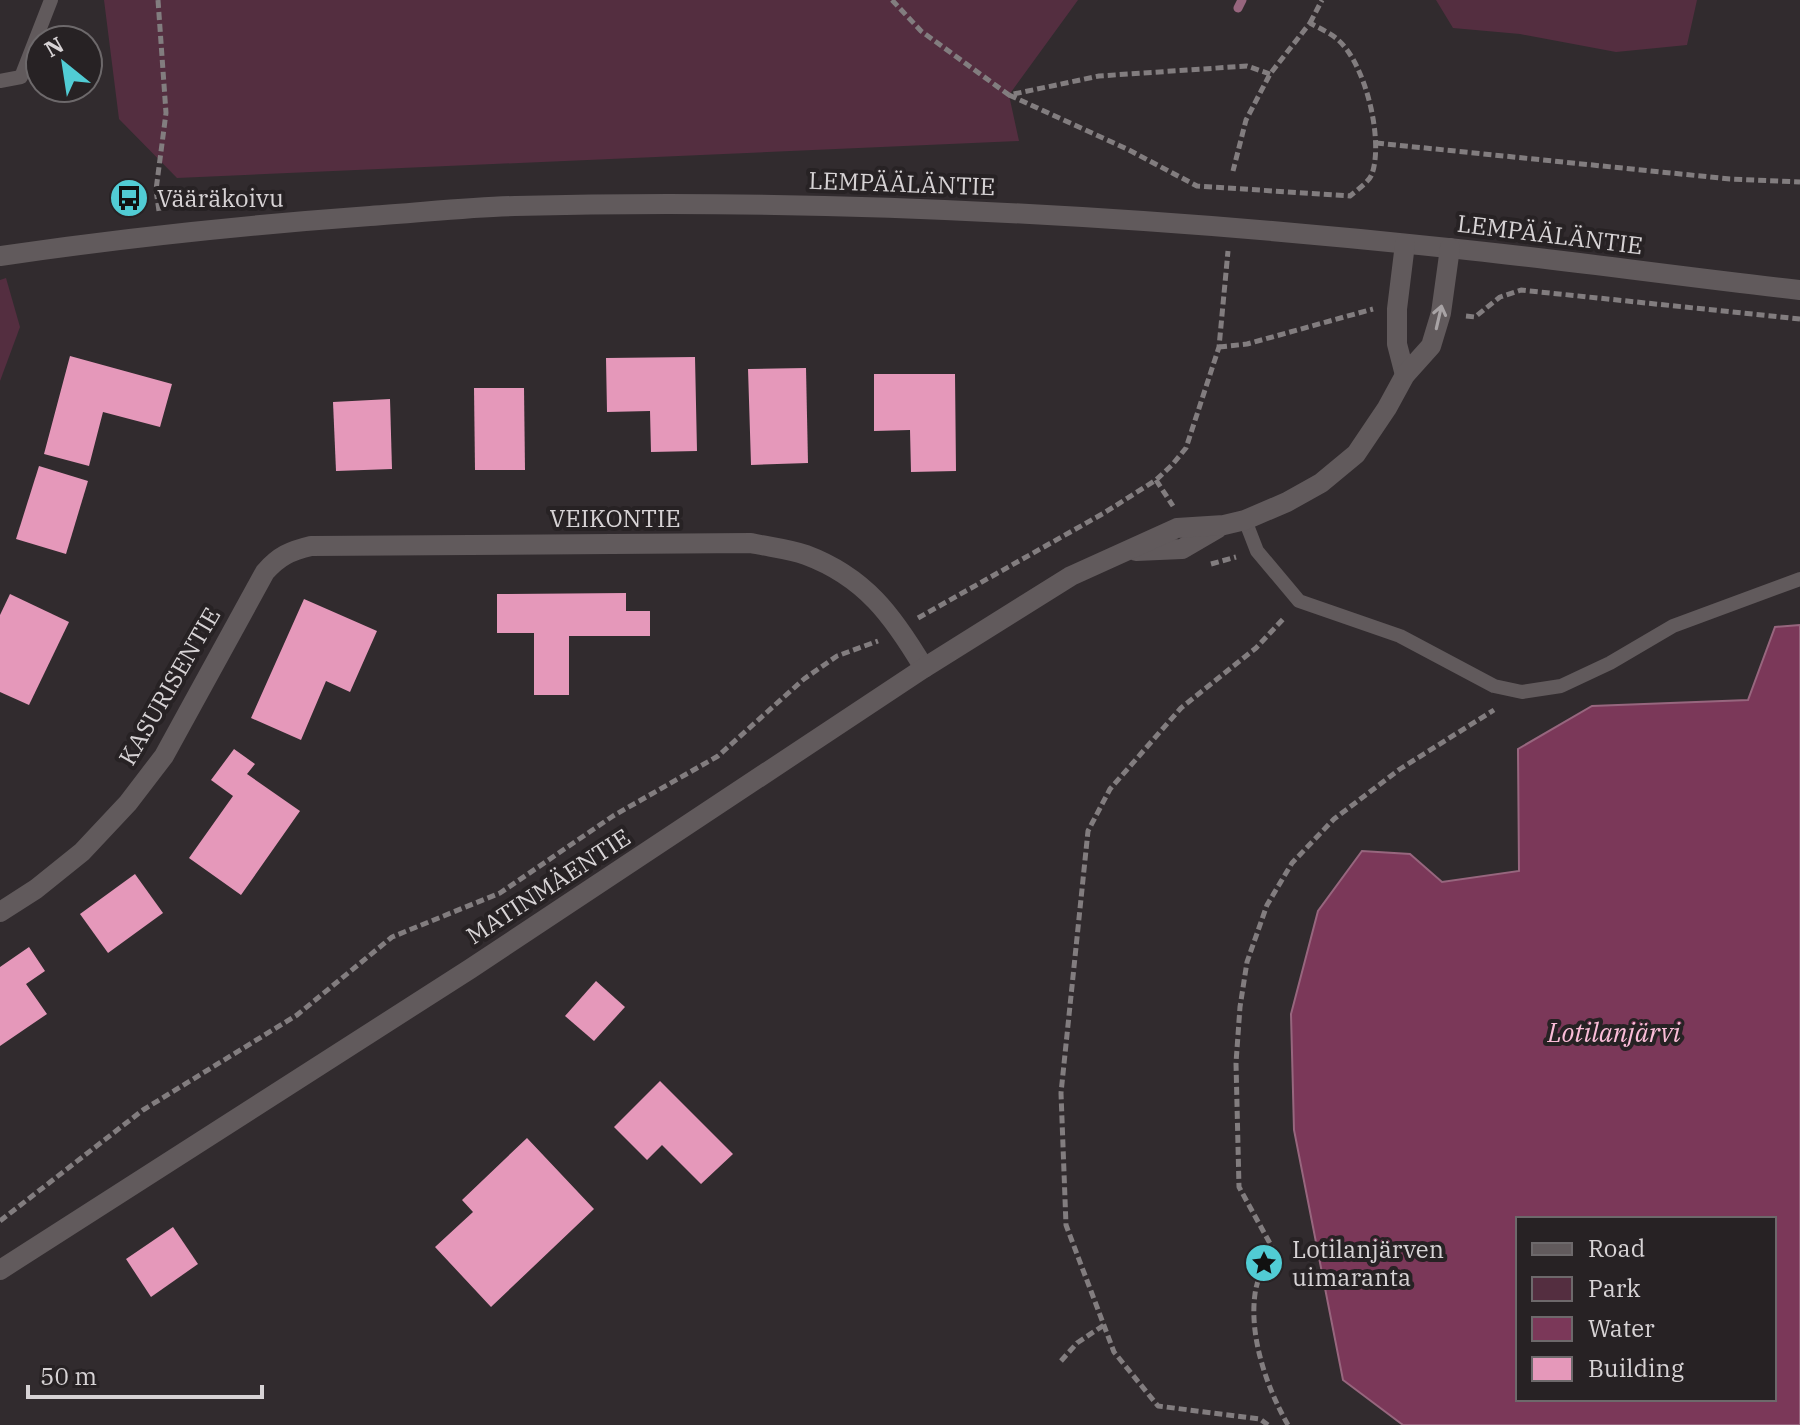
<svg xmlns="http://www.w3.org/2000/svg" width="1800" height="1425" font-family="'IBM Plex Serif',serif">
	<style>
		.green { fill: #542e40 }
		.water { fill: #7b3859; stroke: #97667e; stroke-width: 2; fill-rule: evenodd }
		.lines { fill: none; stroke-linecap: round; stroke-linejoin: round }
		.stream { stroke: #97667e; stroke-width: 9 }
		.building { fill: #e598ba }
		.path { stroke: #827d7f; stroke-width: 5; stroke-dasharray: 8 4; stroke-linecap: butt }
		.lane { stroke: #615a5c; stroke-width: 14 }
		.street { stroke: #615a5c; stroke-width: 20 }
		.secondary { stroke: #615a5c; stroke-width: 20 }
		.oneway { stroke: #a8a3a5 }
		.labels { text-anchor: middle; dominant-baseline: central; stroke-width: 8; stroke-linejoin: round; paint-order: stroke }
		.street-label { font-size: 24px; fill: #d7d3d5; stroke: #272224 }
		.poi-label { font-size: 24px; fill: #d7d3d5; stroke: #272224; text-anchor: start }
		.water-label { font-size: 26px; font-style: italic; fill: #fbbdd8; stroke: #272224 }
	</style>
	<rect width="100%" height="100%" fill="#312b2e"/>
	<!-- green -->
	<g class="green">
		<polygon points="104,0 1078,0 1009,95 1019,141 177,178 119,119"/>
		<polygon points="1436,0 1697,0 1687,45 1616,52 1520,34 1453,28"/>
		<polygon points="6,278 20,327 0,381 0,280"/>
	</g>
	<!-- water -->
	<path class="water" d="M1800 625V1425H1403L1343 1380 1294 1130 1291 1014 1318 911 1362 851 1410 854 1442 882 1519 871 1518 749 1592 706 1748 700 1775 627ZM1518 1219H1774V1399H1518Z"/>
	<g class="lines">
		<!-- stream -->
		<polyline class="stream" points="1238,8 1242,0"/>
	</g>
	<!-- building -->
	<g class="building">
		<polygon points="70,356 172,384 160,427 103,412 89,466 44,454"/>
		<polygon points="695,357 697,451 651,452 650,411 607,412 606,358"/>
		<polygon points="806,368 808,463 751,465 748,369"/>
		<polygon points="874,374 955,374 956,471 911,472 910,430 874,431"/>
		<polygon points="474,388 524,388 525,470 475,470"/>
		<polygon points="390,399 392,469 336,471 333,402"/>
		<polygon points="39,466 88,481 66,554 16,539"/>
		<polygon points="626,593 626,611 650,611 650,636 569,636 569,695 534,695 534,633 497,633 497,594"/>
		<polygon points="10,594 69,622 29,705 0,692 0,615"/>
		<polygon points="304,599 377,631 350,692 326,681 301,740 251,718"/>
		<polygon points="234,749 255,764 247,774 300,811 241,895 189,858 233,796 211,780"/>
		<polygon points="135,874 163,913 108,953 80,914"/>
		<polygon points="29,947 45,971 26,984 47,1014 0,1046 0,967"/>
		<polygon points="596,981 625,1007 594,1041 565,1016"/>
		<polygon points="660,1081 733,1154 701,1184 662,1145 647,1160 614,1127"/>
		<polygon points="527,1138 594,1209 491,1307 435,1247 473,1212 462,1200"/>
		<polygon points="173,1227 198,1264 151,1297 126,1259"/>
	</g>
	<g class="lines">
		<!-- path -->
		<g class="path">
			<polyline points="158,0 166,113 156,190 159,211"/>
			<polyline points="892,0 921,31 1009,95 1099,76 1247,66 1270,74"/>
			<polyline points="1310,23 1322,0"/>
			<path d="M1009 95 1127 149 1197 186 1350 196C1357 190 1369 182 1372 174 1384 139 1365 62 1337 39 1330 33 1319 28 1310 23L1270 74 1246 120 1233 171"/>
			<polyline points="1376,143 1730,179 1800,182"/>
			<polyline points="1466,316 1475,317 1500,297 1521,290 1800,319"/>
			<polyline points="1219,347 1247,344 1373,309"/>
			<polyline points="1156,480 1173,506"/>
			<polyline points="1211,564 1236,557"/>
			<polyline points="918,618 1104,513 1156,480 1172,465 1186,448 1219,347 1228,251"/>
			<polyline points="0,1221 143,1110 297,1015 392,937 500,893 613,816 718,756 804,679 837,656 878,641"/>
			<polyline points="1061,1361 1077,1343 1104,1325"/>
			<polyline points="1268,1425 1260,1419 1158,1406 1114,1352 1066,1225 1061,1093 1088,831 1110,789 1181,708 1256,648 1285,617"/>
			<path d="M1288 1425C1267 1388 1249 1337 1255 1294 1257 1278 1266 1261 1272 1247L1239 1187 1236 1063 1240 1007 1247 962 1267 905 1292 863 1334 819 1400 769 1494 710"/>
		</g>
		<!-- lane -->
		<g class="lane">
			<polyline points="0,81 21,77 51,0"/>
			<polyline points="1245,520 1257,551 1299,601 1400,636 1494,686 1522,692 1561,686 1610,663 1673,626 1800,579"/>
		</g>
		<!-- street -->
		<path class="street" d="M0 912 36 889 82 852 128 803 164 756 265 572C279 556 290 551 311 546L751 543C769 547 789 549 806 555 865 577 893 616 924 668"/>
		<!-- secondary -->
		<g class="secondary">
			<path d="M0 256C123 238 246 225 370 216 418 213 467 207 515 206 826 198 1139 215 1448 248 1566 260 1683 277 1800 290"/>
			<polyline points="1405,375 1397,344 1397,309 1405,244"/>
			<polyline points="1136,551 1182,549 1218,528"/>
			<polyline points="0,1270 470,969 924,668 1071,576 1177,528 1224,525 1245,520 1287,502 1321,483 1356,454 1387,408 1405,375 1431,346 1441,313 1450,248"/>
		</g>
	</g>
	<!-- one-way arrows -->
	<defs><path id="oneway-shaft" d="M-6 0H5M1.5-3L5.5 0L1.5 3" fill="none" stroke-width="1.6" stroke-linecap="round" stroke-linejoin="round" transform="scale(2)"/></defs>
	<use class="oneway" href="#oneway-shaft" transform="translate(1439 317) rotate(-77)"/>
	<!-- icons -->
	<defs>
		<g id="bus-disc" transform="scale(2)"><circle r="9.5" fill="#51ccd4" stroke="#272224"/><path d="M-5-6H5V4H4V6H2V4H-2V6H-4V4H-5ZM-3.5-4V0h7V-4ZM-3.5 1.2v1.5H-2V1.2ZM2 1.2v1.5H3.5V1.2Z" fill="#111"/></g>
		<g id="sight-disc" transform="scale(2)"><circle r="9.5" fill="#51ccd4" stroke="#272224"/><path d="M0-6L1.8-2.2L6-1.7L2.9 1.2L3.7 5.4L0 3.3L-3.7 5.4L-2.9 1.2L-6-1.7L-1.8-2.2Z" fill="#111"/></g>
	</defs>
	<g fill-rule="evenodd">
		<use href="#bus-disc" x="129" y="198"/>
		<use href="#sight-disc" x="1264" y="1263"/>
	</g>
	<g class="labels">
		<!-- street labels -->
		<g class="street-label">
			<text transform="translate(902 183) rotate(2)">LEMPÄÄLÄNTIE</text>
			<text transform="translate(1550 234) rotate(7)">LEMPÄÄLÄNTIE</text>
			<text x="615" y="518">VEIKONTIE</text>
			<text transform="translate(169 686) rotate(-60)">KASURISENTIE</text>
			<text transform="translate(548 886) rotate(-33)">MATINMÄENTIE</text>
		</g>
		<!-- poi labels -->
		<g class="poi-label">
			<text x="157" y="198">Vääräkoivu</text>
			<text x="1292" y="1249">Lotilanjärven<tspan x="1292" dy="28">uimaranta</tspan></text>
		</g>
		<!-- water labels -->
		<g class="water-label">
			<text x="1614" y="1032">Lotilanjärvi</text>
		</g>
	</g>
	<!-- legend -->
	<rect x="1516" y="1217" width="260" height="184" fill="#272224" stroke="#6d696b" stroke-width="2"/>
	<rect x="1532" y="1243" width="40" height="12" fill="#615a5c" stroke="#6d696b" stroke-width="2"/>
	<text x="1588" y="1257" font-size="24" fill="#d7d3d5">Road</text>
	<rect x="1532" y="1277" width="40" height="24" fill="#542e40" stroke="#6d696b" stroke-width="2"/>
	<text x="1588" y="1297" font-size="24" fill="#d7d3d5">Park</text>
	<rect x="1532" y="1317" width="40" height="24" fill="#7b3859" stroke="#6d696b" stroke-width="2"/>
	<text x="1588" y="1337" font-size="24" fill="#d7d3d5">Water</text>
	<rect x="1532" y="1357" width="40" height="24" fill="#e598ba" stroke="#6d696b" stroke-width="2"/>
	<text x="1588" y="1377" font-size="24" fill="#d7d3d5">Building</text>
	<!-- north arrow -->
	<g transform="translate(64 64) rotate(330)"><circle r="38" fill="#272224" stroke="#6d696b" stroke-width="2"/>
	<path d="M0-6L14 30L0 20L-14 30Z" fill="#51ccd4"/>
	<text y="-12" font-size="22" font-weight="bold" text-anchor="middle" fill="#d7d3d5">N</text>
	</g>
	<!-- scale -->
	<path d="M28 1385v12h234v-12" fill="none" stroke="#d7d3d5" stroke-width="4"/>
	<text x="40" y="1385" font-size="24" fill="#d7d3d5" stroke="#272224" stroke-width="6" paint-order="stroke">50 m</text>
</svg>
